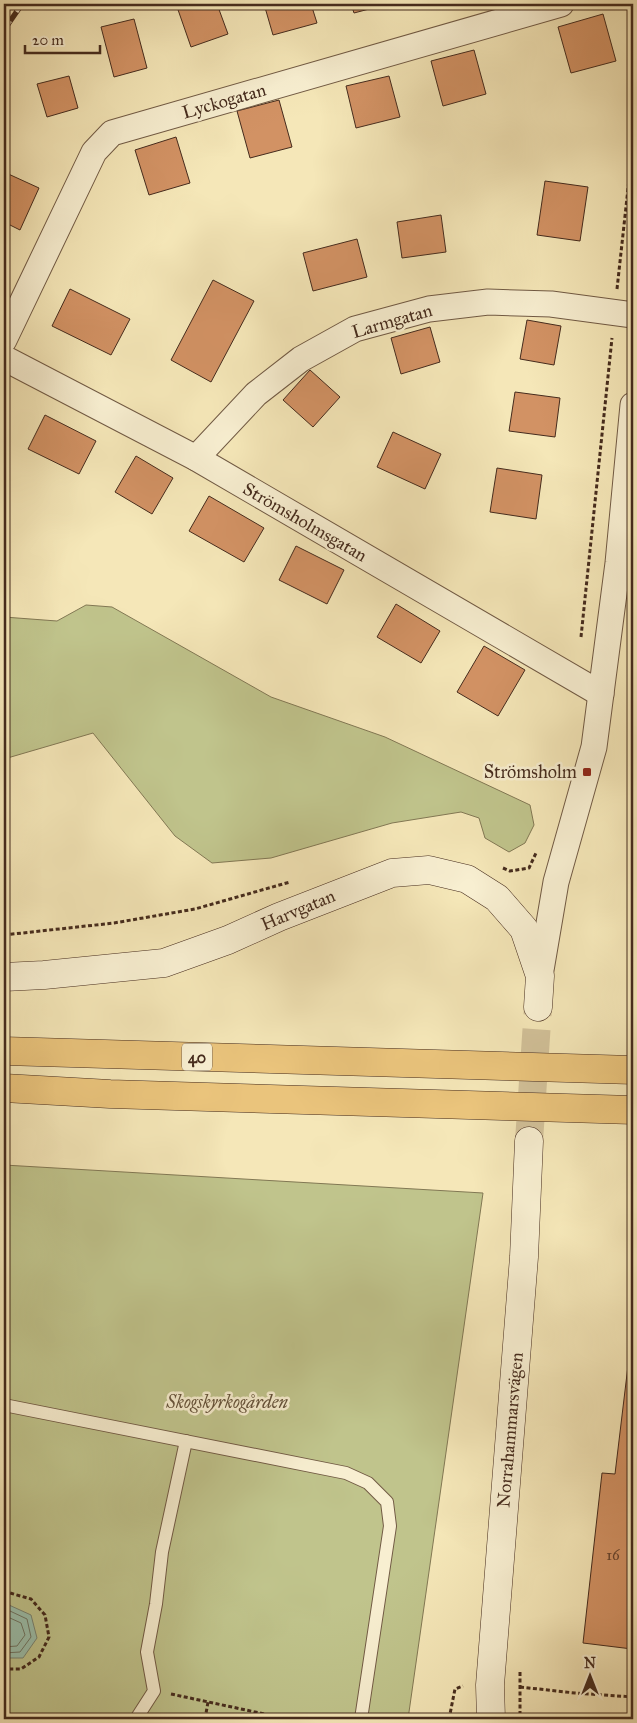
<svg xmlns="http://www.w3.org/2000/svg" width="637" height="1723" font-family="'IM FELL Great Primer',serif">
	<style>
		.green { fill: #c0c48c; stroke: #827854 }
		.water { fill: #9cc0ac; stroke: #798473 }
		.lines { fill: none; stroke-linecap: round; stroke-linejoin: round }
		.shore { stroke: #707664; stroke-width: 1 }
		.building { fill: #d29264; stroke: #452b1d }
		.secondary-tunnel { stroke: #d2c199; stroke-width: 28; stroke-dasharray: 28 14; stroke-linecap: butt }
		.lane-casing { stroke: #715a44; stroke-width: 14 }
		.street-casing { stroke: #715a44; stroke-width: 27 }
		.secondary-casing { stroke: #452b1d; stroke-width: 29 }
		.highway-casing { stroke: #452b1d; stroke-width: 29 }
		.path { stroke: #452b1d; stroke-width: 3; stroke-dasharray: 4 2.5; stroke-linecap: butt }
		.lane { stroke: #f8efd1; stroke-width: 12 }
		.street { stroke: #f8efd1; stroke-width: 25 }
		.secondary { stroke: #f8efd1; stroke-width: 28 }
		.highway { stroke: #eac47c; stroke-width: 28 }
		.rail-casing { stroke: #452b1d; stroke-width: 5.5 }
		.rail { stroke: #f8efd1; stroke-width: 4; stroke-dasharray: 11; stroke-linecap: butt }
		.poi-dot { fill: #8f2418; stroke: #f8efd1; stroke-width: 2 }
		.labels { text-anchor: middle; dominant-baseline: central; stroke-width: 5; stroke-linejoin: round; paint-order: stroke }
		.number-label { font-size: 15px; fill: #68452f }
		.shield { fill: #f8efd1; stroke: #7b6653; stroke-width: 1 }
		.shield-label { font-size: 16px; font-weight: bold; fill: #452b1d }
		.street-label { font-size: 18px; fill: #452b1d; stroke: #f8efd1 }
		.poi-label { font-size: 18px; fill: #452b1d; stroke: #f8efd1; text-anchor: end }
		.park-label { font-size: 18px; font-style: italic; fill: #645139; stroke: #f8efd1 }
	</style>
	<rect width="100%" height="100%" fill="#f5e7b8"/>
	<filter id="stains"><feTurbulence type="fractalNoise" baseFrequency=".004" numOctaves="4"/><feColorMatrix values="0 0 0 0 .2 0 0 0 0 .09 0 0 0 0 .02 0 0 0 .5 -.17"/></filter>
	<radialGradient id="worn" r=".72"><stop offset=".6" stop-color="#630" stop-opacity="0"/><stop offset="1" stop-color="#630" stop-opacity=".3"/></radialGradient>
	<!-- green -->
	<g class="green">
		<polygon points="86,605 112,607 271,697 385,737 530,805 534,825 525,843 509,852 485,838 479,818 461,812 392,823 271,858 212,863 175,836 93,733 4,759 4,617 57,621"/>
		<polygon points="4,1165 483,1193 408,1719 4,1719"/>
	</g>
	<!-- water -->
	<polygon class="water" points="9,1605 31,1615 37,1638 23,1658 4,1658 4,1608"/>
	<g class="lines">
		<!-- shore -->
		<g class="shore">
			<polyline points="4,1612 10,1611 27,1619 31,1637 20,1652 4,1653"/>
			<polyline points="4,1618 10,1618 21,1623 25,1635 17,1646 4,1647"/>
		</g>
	</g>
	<!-- building -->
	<g class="building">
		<polygon points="176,4 217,4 228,34 191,47"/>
		<polygon points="264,4 311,4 317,23 273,35"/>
		<polygon points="351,4 388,4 354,13"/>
		<polygon points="603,14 616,61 571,73 558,27"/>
		<polygon points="134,19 147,68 114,77 101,27"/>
		<polygon points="474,50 486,94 443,106 431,61"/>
		<polygon points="69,76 78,108 47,117 37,84"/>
		<polygon points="389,76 400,117 356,128 346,86"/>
		<polygon points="279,100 292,147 250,158 237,111"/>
		<polygon points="176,137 190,183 149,195 135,150"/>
		<polygon points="4,172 39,188 20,230 4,222"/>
		<polygon points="545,181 588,187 580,241 537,235"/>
		<polygon points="441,215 446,252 402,258 397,222"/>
		<polygon points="357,239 367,277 313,291 303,253"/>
		<polygon points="213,280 254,301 211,382 171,360"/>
		<polygon points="70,289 130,319 111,355 52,326"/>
		<polygon points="527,320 561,326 554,365 520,359"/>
		<polygon points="430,327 440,362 401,374 391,338"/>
		<polygon points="310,370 340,397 313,427 283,400"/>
		<polygon points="515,392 560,398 555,437 509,431"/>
		<polygon points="45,415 96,441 79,474 28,449"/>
		<polygon points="393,432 441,454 425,489 377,467"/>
		<polygon points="136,456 173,478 152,514 115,492"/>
		<polygon points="497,468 542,475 536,519 490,512"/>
		<polygon points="209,496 264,528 244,562 189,531"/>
		<polygon points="296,546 344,570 327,604 279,580"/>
		<polygon points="396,604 440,631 421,663 377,637"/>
		<polygon points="484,646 525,670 498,716 457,692"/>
		<polygon points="633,1324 633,1635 632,1649 583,1643 602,1473 615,1474"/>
	</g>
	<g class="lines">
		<!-- secondary-tunnel -->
		<polyline class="secondary-tunnel" points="529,1141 538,1007"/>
		<!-- lane casing -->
		<g class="lane-casing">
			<g id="lane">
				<polyline points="4,1405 346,1473 368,1483 387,1502 390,1526 361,1719"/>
				<polyline points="136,1719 154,1691 147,1652 156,1604 162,1552 186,1441"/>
			</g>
		</g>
		<!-- street casing -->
		<g class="street-casing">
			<g id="street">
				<polyline points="4,340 94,152 112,133 561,4"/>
				<polyline points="4,358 196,458 601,694"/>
				<polyline points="196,458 256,394 301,359 355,329 429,309 488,302 551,304 633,315"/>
				<polyline points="540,976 556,882 594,747 618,563 633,405"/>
			</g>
		</g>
		<!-- secondary casing -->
		<g class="secondary-casing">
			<g id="secondary">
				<polyline points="4,977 44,975 164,963 228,940 279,917 392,873 429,870 467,879 497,898 524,929 540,976 538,1007"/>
				<polyline points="491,1719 490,1685 524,1257 529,1141"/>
			</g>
		</g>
		<!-- highway casing -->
		<g class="highway-casing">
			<g id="highway">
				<polyline points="4,1051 633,1070"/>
				<polyline points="4,1088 110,1094 633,1110"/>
			</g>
		</g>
		<!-- path -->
		<g class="path">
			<polyline points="617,289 633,143"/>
			<polyline points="581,637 612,338"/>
			<polyline points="503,868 510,871 529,868 536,853"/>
			<polyline points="4,935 114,923 195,909 290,882"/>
			<polyline points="4,1595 10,1593 31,1599 45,1615 49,1637 39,1657 21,1669 4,1669"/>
			<polyline points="520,1672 520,1719"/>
			<polyline points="520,1687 575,1693 633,1697"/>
			<polyline points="171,1694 288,1719"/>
			<polyline points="205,1719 208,1702"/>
			<polyline points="449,1719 455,1689 463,1686"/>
		</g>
		<!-- lane -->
		<use href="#lane" class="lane"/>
		<!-- street -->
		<use href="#street" class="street"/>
		<!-- secondary -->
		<use href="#secondary" class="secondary"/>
		<!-- highway -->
		<use href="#highway" class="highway"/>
		<!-- rail casing -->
		<g class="rail-casing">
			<polyline id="rail" points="4,30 22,4"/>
		</g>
		<!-- rail -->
		<use href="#rail" class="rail"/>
	</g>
	<!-- markers -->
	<rect class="poi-dot" x="582" y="767" width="10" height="10" rx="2.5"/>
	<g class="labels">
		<!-- number labels -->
		<g class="number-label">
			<text x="613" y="1555">16</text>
		</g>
		<!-- shield labels -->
		<rect class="shield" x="182" y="1043.5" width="30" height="27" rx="4"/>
		<g class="shield-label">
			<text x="197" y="1057">40</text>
		</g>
		<!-- street labels -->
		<g class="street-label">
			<text transform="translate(224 101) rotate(-16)">Lyckogatan</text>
			<text transform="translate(392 321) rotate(-16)">Larmgatan</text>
			<text transform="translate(305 522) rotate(30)">Strömsholmsgatan</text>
			<text transform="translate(298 910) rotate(-23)">Harvgatan</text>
			<text transform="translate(510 1430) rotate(-85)">Norrahammarsvägen</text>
		</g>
		<!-- poi labels -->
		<g class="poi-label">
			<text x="577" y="772">Strömsholm</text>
		</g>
		<!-- park labels -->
		<g class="park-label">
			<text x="227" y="1402">Skogskyrkogården</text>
		</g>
	</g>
	<!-- margin -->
	<rect width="637" height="1723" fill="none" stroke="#f5e7b8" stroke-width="20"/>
	<rect x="5" y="5" width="627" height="1713" fill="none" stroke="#452b1d" stroke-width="2.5"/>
	<rect x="10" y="10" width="617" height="1703" fill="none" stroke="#452b1d"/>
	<!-- north arrow -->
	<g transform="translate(590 1676)" stroke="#f8efd1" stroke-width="4" paint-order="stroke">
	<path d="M0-4L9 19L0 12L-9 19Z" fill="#452b1d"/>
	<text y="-8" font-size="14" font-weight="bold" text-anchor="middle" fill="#452b1d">N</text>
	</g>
	<!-- scale -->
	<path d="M25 45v8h75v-8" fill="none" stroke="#452b1d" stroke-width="2.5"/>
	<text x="32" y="45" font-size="15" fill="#452b1d" stroke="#f8efd1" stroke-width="4" paint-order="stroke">20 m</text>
	<rect width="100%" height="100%" filter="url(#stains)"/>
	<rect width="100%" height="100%" fill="url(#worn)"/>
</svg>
